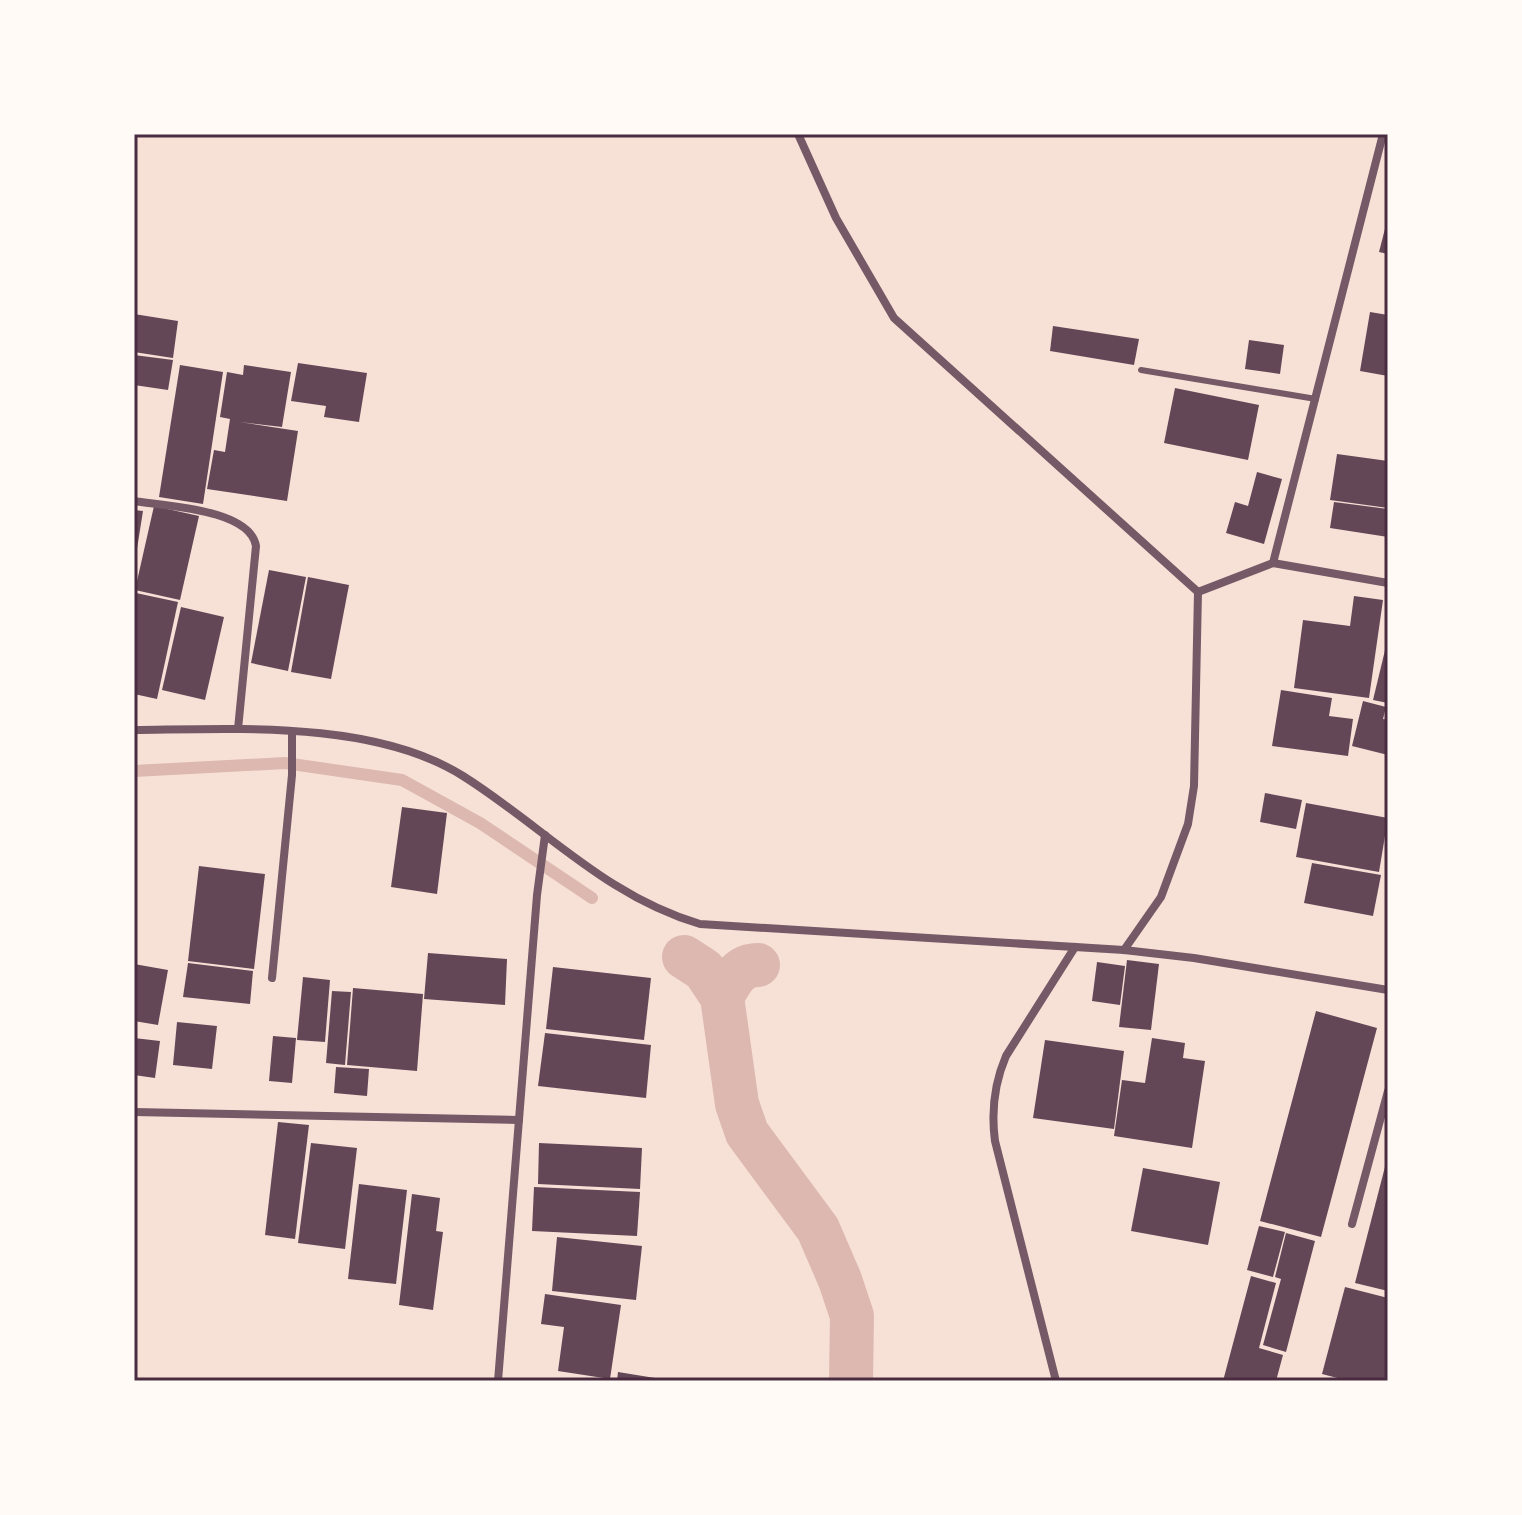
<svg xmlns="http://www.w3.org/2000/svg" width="1522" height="1515" font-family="'Fira Sans',sans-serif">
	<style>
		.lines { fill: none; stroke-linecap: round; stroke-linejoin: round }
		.stream { stroke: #dcb8b0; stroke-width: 12 }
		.canal { stroke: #dcb8b0; stroke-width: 44 }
		.building { fill: #644757 }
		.service { stroke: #755966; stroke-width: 6 }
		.minor { stroke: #755966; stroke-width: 8 }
		.neatline { fill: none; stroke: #4a2c40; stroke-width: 3 }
	</style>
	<rect width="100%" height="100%" fill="#f7e1d7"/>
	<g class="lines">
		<!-- stream -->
		<polyline class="stream" points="134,771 285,763 402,780 480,823 592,898"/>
		<!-- canal -->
		<g class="canal">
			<polyline points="684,957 704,970 722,997 737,1104 747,1133 818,1229 840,1280 852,1316 851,1381"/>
			<path d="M722 997C731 981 738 965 758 965"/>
		</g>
	</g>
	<!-- building -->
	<g class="building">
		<polygon points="1387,221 1388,221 1388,254 1379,252"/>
		<polygon points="1370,312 1388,315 1388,376 1360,371"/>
		<polygon points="134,314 178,321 173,358 134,352"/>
		<polygon points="1053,326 1139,339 1134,365 1050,351"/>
		<polygon points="1249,340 1284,345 1280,374 1245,369"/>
		<polygon points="134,355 173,360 168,390 134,385"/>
		<polygon points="298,363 367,373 359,422 324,417 326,406 291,401"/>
		<polygon points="180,365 223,372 203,504 159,497"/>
		<polygon points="244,365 291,372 282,427 240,422 298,431 287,501 207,489 214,450 225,452 230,419 220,417 227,372 243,375"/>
		<polygon points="1175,388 1259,405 1248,460 1164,443"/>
		<polygon points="1337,454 1388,461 1388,508 1330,500"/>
		<polygon points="1257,472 1282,479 1264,544 1226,533 1235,502 1248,506"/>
		<polygon points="1334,502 1388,509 1388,537 1330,528"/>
		<polygon points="154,506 199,516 180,600 135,590"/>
		<polygon points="134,510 143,511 136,555 134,555"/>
		<polygon points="269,570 306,577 288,671 251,663"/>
		<polygon points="308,577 349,585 331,679 291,672"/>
		<polygon points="136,593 178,602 157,699 134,694"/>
		<polygon points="1354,596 1383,600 1369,698 1294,688 1303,620 1350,626"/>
		<polygon points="181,607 224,617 205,700 162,690"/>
		<polygon points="1387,642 1388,642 1388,703 1373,700"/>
		<polygon points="1281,690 1332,698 1329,716 1353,719 1348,756 1272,746"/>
		<polygon points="1363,701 1386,707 1383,719 1388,720 1388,755 1352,746"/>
		<polygon points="1265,793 1302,800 1296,829 1260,822"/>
		<polygon points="1306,803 1388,818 1379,872 1296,857"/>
		<polygon points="402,807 447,813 437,894 391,887"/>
		<polygon points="1312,863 1381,875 1373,916 1304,903"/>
		<polygon points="199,866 265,874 254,969 188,961"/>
		<polygon points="428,953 507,959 505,1005 424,999"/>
		<polygon points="1127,960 1159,964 1151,1030 1119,1027"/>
		<polygon points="1097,962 1125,966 1120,1005 1092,1001"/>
		<polygon points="188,963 253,971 250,1004 183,997"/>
		<polygon points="134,964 168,970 158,1025 134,1021"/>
		<polygon points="553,967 651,978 644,1040 546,1029"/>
		<polygon points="303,977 330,980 325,1042 297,1040"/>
		<polygon points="353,988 423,994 417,1071 347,1065"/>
		<polygon points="332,991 351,992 345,1065 326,1063"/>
		<polygon points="1316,1011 1377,1028 1321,1237 1260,1221"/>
		<polygon points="177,1022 217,1026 212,1069 173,1065"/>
		<polygon points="545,1033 651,1045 646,1098 538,1086"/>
		<polygon points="273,1036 296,1038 292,1083 269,1081"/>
		<polygon points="134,1038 160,1041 155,1078 134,1075"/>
		<polygon points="1152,1038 1185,1043 1183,1058 1205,1061 1192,1148 1114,1136 1122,1080 1145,1083"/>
		<polygon points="1045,1040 1124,1051 1114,1129 1033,1118"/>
		<polygon points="336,1067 369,1069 367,1096 334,1093"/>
		<polygon points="278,1122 309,1125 295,1239 265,1235"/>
		<polygon points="311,1143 357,1148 345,1249 298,1243"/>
		<polygon points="539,1143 642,1148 640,1189 538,1184"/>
		<polygon points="1387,1159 1388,1159 1388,1291 1355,1283"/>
		<polygon points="1143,1168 1220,1182 1208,1245 1131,1231"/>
		<polygon points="359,1184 407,1190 396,1284 348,1279"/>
		<polygon points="534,1187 640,1192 637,1236 532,1231"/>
		<polygon points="412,1194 440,1198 436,1231 443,1232 433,1310 399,1305"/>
		<polygon points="1259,1226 1285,1232 1273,1277 1247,1270"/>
		<polygon points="1286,1233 1315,1241 1286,1352 1263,1345 1281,1279 1275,1277"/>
		<polygon points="557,1237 642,1246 636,1300 552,1291"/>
		<polygon points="1251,1276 1276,1283 1259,1348 1283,1355 1276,1381 1223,1381"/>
		<polygon points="1345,1287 1388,1298 1388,1381 1349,1381 1322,1374"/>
		<polygon points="545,1294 621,1305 610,1379 558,1371 564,1327 541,1324"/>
		<polygon points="618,1372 655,1378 655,1381 617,1381"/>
	</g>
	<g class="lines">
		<!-- service -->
		<polyline class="service" points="1141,370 1316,399"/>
		<!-- minor -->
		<g class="minor">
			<polyline points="798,134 836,218 894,318 1198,592"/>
			<path d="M134 501C165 506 250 509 256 546L238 729"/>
			<polyline points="1273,563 1388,583"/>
			<path d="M134 730C235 729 374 720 463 776 544 827 605 896 700 924L1124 950 1194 958 1388 990"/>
			<polyline points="1124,950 1161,897 1188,824 1194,786 1198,592 1273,563 1383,134"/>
			<polyline points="272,978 292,775 292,732"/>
			<polyline points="134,1112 519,1120"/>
			<polyline points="1352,1224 1388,1091"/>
			<polyline points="498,1381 537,895 545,835"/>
			<path d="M1056 1381 995 1141C991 1111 994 1084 1006 1056L1075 947"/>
		</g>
	</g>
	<!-- border -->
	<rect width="1522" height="1515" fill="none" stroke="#fffaf5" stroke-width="272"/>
	<rect x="136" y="136" width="1250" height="1243" class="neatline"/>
</svg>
